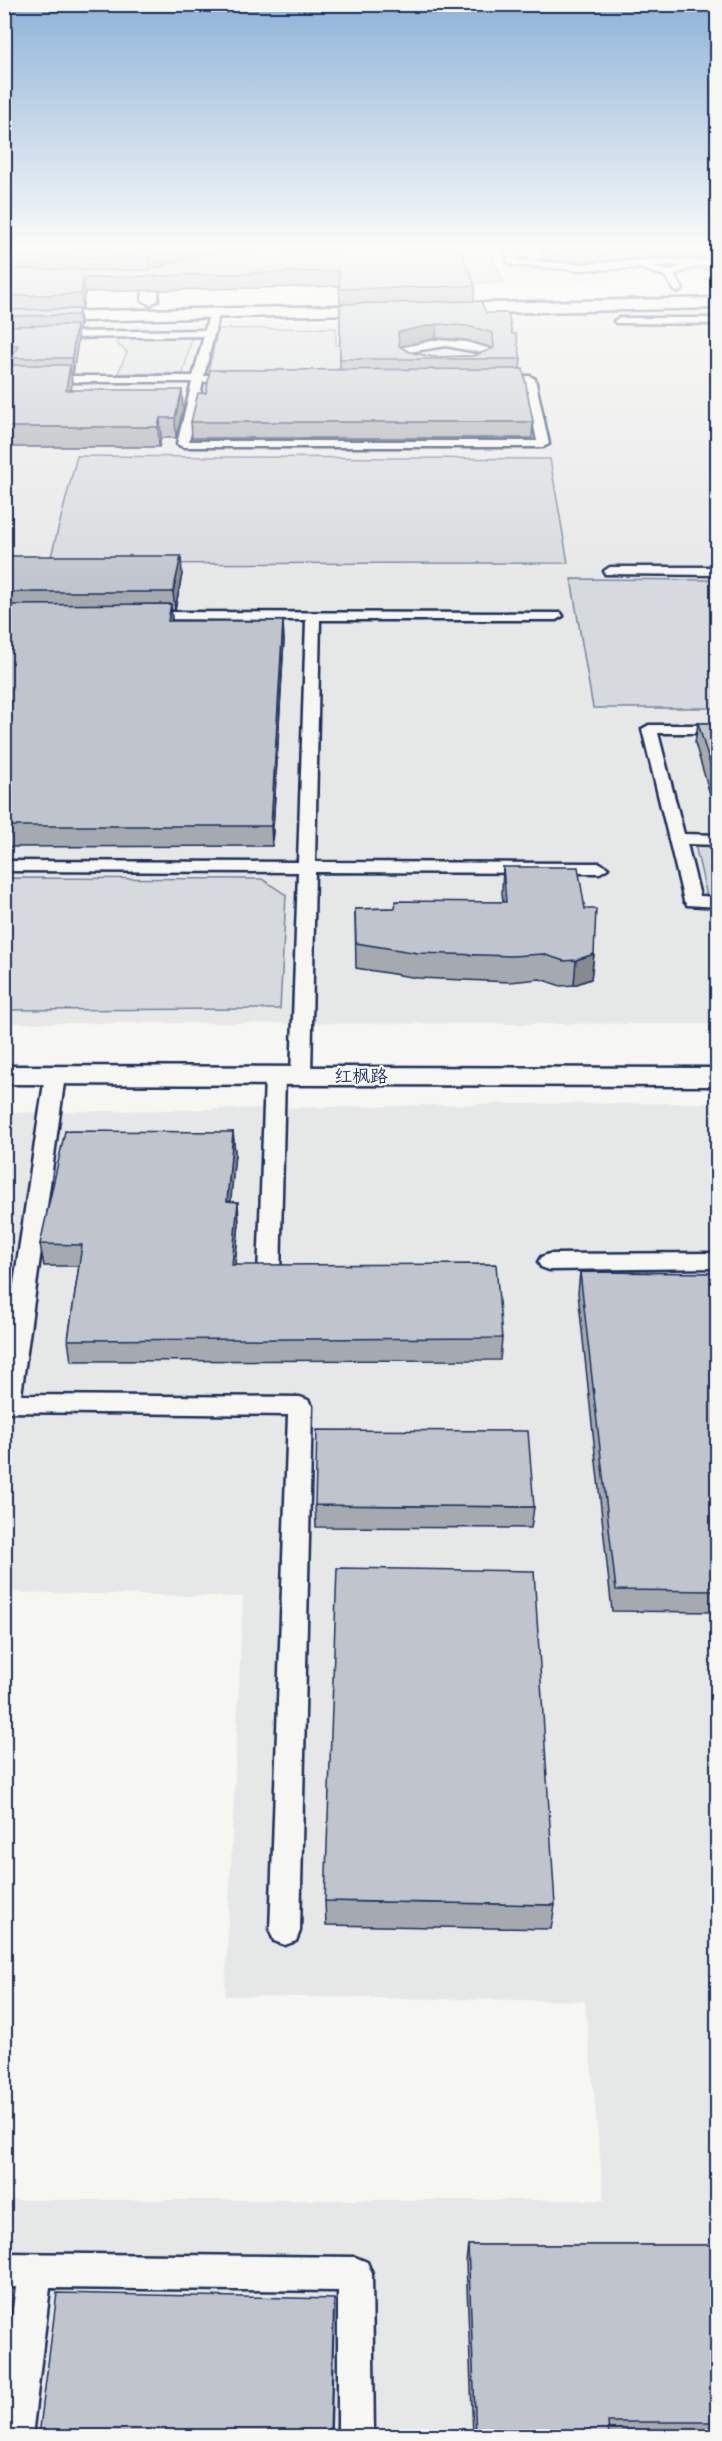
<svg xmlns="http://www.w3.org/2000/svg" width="722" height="2441" font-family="'Balsamiq Sans','LXGW WenKai TC',sans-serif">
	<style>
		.built { fill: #e6e7e7 }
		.green { fill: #d6d9dd; stroke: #78849e; stroke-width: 1.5 }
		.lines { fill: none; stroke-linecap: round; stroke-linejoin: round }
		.lane-casing { stroke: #1b2f5e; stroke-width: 5 }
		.street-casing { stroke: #1b2f5e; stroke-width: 5 }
		.secondary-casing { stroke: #1b2f5e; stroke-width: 5 }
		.primary-casing { stroke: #1b2f5e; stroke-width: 5 }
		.lane { fill: #f6f6f2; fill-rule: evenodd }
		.street { fill: #f6f6f2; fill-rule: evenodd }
		.secondary { fill: #f6f6f2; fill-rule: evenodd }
		.primary { fill: #f6f6f2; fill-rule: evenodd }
		.wall { fill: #a5a9b0; stroke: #1b2f5e; stroke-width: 1.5; fill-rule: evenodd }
		.shaded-wall { fill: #868990; stroke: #1b2f5e; stroke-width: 1.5 }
		.building { fill: #c0c4cd; stroke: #1b2f5e; stroke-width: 1.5; fill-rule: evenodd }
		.labels { text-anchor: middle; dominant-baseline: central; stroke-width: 4.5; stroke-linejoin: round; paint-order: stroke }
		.street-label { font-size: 18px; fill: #1b2f5e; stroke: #f6f6f2 }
	</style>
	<rect width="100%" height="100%" fill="#f6f6f2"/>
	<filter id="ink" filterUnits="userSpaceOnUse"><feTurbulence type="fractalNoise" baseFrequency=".0167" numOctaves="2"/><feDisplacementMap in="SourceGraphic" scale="12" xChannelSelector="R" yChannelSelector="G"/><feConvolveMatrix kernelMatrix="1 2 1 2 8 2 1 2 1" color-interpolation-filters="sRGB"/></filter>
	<g filter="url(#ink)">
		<!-- built -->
		<g class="built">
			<polygon points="501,249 717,249 717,276 508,284"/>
			<polygon points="717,310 717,580 571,580 593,708 717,708 717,1024 5,1023 4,328"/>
			<polygon points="717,1103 717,2436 5,2436 5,2200 604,2200 585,2001 225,1996 243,1597 5,1592 4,1113 501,1104"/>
		</g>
		<!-- green -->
		<g class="green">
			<polygon points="492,256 504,282 467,283 456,257"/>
			<polygon points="336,328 336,345 366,345 431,375 208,374 218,329"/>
			<polygon points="118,337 192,337 183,374 118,373 127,352 116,343"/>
			<polygon points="77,456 550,459 568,563 49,564"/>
			<polygon points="571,579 717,580 717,708 593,708"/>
			<polygon points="695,845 717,845 717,896 707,896"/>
			<polygon points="5,878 262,879 286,895 280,1009 5,1010"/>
		</g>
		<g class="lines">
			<!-- lane casing -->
			<g class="lane-casing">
				<g id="lane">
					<path d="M505 249H514L517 260 577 264 666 259 718 261V267H694L674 275 683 289 678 292 675 291 665 276 640 268 577 270 513 265 508 262ZM673 265 682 266 668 271 653 266Z"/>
					<path d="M214 311 219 314 204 376H530L535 379 549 444 543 447H183L177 444 192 382H4V376H193L204 336 4 339V333L205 330 209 314ZM203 382H525L537 441H189Z"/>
					<polygon points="619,318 718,318 718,324 616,323 614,321"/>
					<polygon points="436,340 466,342 491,349 492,361 475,368 467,368 467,364 482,359 482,353 446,346 409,352 411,358 425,362 425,366 417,366 401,360 400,348"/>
					<polygon points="610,567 718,567 718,575 605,574 604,571"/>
					<polygon points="143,612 561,613 563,616 556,620 320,620 315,862 600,863 608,868 600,873 315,872 311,1076 308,1080 294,1080 291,1076 298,872 4,871 4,861 298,862 306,620 138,619 136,616 138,613"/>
					<polygon points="649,725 718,725 718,733 658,733 684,834 718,835 718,845 687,844 700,896 718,897 718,907 687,905 684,901 642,729"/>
					<polygon points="55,1070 62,1072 65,1076 21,1395 300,1397 308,1400 312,1406 300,1931 296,1941 285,1945 274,1941 270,1931 288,1415 4,1412 4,1350 45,1076 48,1072"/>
					<polygon points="275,1070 282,1072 285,1076 280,1276 277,1281 269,1284 261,1281 258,1276 265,1076 268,1072"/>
					<polygon points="718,1253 718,1268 549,1270 541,1267 538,1262 541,1257 549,1254"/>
					<polygon points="4,2253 355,2257 367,2262 372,2274 374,2436 338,2436 338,2291 50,2288 32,2436 4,2436 4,2372 16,2287 4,2287"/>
				</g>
			</g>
			<!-- street casing -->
			<g class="street-casing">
				<polygon id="street" points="152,274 159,278 158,300 150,305 142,300 145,278"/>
			</g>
			<!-- secondary casing -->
			<g class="secondary-casing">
				<polygon id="secondary" points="4,1066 718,1068 718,1086 4,1084"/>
			</g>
			<!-- primary casing -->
			<g class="primary-casing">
				<g id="primary">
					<polygon points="718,298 718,308 438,314 430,309 438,304"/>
					<polygon points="384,305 392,310 389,313 4,323 4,313"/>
				</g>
			</g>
			<!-- lane -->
			<use href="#lane" class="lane"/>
			<!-- street -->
			<use href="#street" class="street"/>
			<!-- secondary -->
			<use href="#secondary" class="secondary"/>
			<!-- primary -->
			<use href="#primary" class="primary"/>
		</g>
		<!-- wall -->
		<g class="wall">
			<polygon points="4,249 460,249 475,286 474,301 340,304 339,286 85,292 82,309 79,309 80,324 79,330 77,330 78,340 73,374 71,374 72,384 71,390 183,409 176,438 161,438 159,447 4,447 4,373 13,365 12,360 4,360"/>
			<polygon points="541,249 705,249 703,258 666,257 577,262 542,259"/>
			<path d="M340 304 486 313 512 334 521 359 520 369 533 422 532 438H192L191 422 206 393 340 369ZM436 338 466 340 493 348V349L474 356 433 357 409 352 400 346Z"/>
			<polygon points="4,556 182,574 175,610 171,610 172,621 284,639 272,846 4,847"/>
			<polygon points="698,723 717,723 717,818 695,743"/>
			<polygon points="503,867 585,909 594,954 591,979 574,985 561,986 540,979 510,982 418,978 356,968 355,909 395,908 503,902 502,892"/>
			<polygon points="233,1132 235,1153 230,1202 239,1223 235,1265 502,1338 500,1360 71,1361 68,1340 79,1266 44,1266 40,1244"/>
			<polygon points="580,1272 717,1273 717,1612 612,1611 578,1293"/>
			<polygon points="315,1505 534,1507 531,1528 316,1527"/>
			<polygon points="325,1901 555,1905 551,1929 326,1925"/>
			<polygon points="468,2245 717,2245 717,2436 473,2436 466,2262"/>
		</g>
		<!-- shaded-wall -->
		<g class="shaded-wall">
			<polygon points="172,249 253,249 150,272 149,257"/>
			<polygon points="83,278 85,292 82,309 81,294"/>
			<polygon points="79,309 80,324 79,330 78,315"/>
			<polygon points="437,324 436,338 398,347 398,332"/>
			<polygon points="76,325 78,340 73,374 72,358"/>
			<polygon points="70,365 72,384 68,409 66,390"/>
			<polygon points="182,390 183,409 176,438 175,418"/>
			<polygon points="160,418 161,438 159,447 158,427"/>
			<polygon points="181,556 182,574 175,610 173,592"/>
			<polygon points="171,604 172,623 168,621"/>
			<polygon points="283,621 284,639 272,846 271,826"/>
			<polygon points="594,954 591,979 574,985 576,960"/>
			<polygon points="4,1123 7,1137 4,1147"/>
			<polygon points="233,1132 235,1153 229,1223 227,1201"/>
			<polygon points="238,1202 239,1223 233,1286 232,1265"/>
			<polygon points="4,1229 7,1241 4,1253"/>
			<polygon points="334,2299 334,2318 331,2436 330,2436"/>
		</g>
		<!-- building -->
		<g class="building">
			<polygon points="4,249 172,249 149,257 4,257"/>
			<polygon points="242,249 460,249 475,286 340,289 339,271 83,278 81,294 4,296 4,269 151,270 189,257 218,251"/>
			<path d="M481 301 486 313H508L512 334H516L521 359H340V304ZM437 324 467 326 493 333 494 348 474 356 433 357 409 352 399 346 398 332Z"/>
			<polygon points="79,309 78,315 4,316 4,310"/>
			<polygon points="76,325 72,358 12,358 18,345 4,345 4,326"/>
			<polygon points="8,365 70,365 66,390 182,390 175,418 160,418 158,427 4,427 4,373"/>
			<polygon points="523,369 533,422 191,422 198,393 206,393 210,370"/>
			<polygon points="4,556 181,556 173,592 4,592"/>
			<polygon points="171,604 168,621 283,621 271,826 4,826 4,605"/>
			<polygon points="698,723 717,723 717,788"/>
			<polygon points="503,867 578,867 585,909 596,909 594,954 576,960 564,961 543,954 512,956 418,953 356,943 355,909 395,908 396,901 506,902"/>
			<polygon points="65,1131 233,1132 227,1201 238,1202 232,1265 496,1264 502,1338 68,1340 82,1245 40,1244"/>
			<polygon points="580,1272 717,1273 717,1591 616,1590"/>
			<polygon points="317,1430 528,1431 534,1507 315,1505"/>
			<polygon points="337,1568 534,1571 555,1905 325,1901"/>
			<polygon points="468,2245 717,2245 717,2422 608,2422 609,2436 476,2436"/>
			<polygon points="57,2293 334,2299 330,2436 39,2436"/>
		</g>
	</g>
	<!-- sky -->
	<linearGradient id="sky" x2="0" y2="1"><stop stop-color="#8fb3d8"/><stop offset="0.42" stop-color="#fbfbf9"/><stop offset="1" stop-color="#fbfbf9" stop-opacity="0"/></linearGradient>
	<rect width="722" height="591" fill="url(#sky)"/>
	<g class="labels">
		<!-- street labels -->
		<g class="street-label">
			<text x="361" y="1076">红枫路</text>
		</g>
	</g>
	<!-- margin -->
	<rect width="722" height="2441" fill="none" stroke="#f6f6f2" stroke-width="24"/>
	<rect x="12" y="12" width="698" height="2417" fill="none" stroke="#1b2f5e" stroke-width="2" filter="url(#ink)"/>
</svg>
